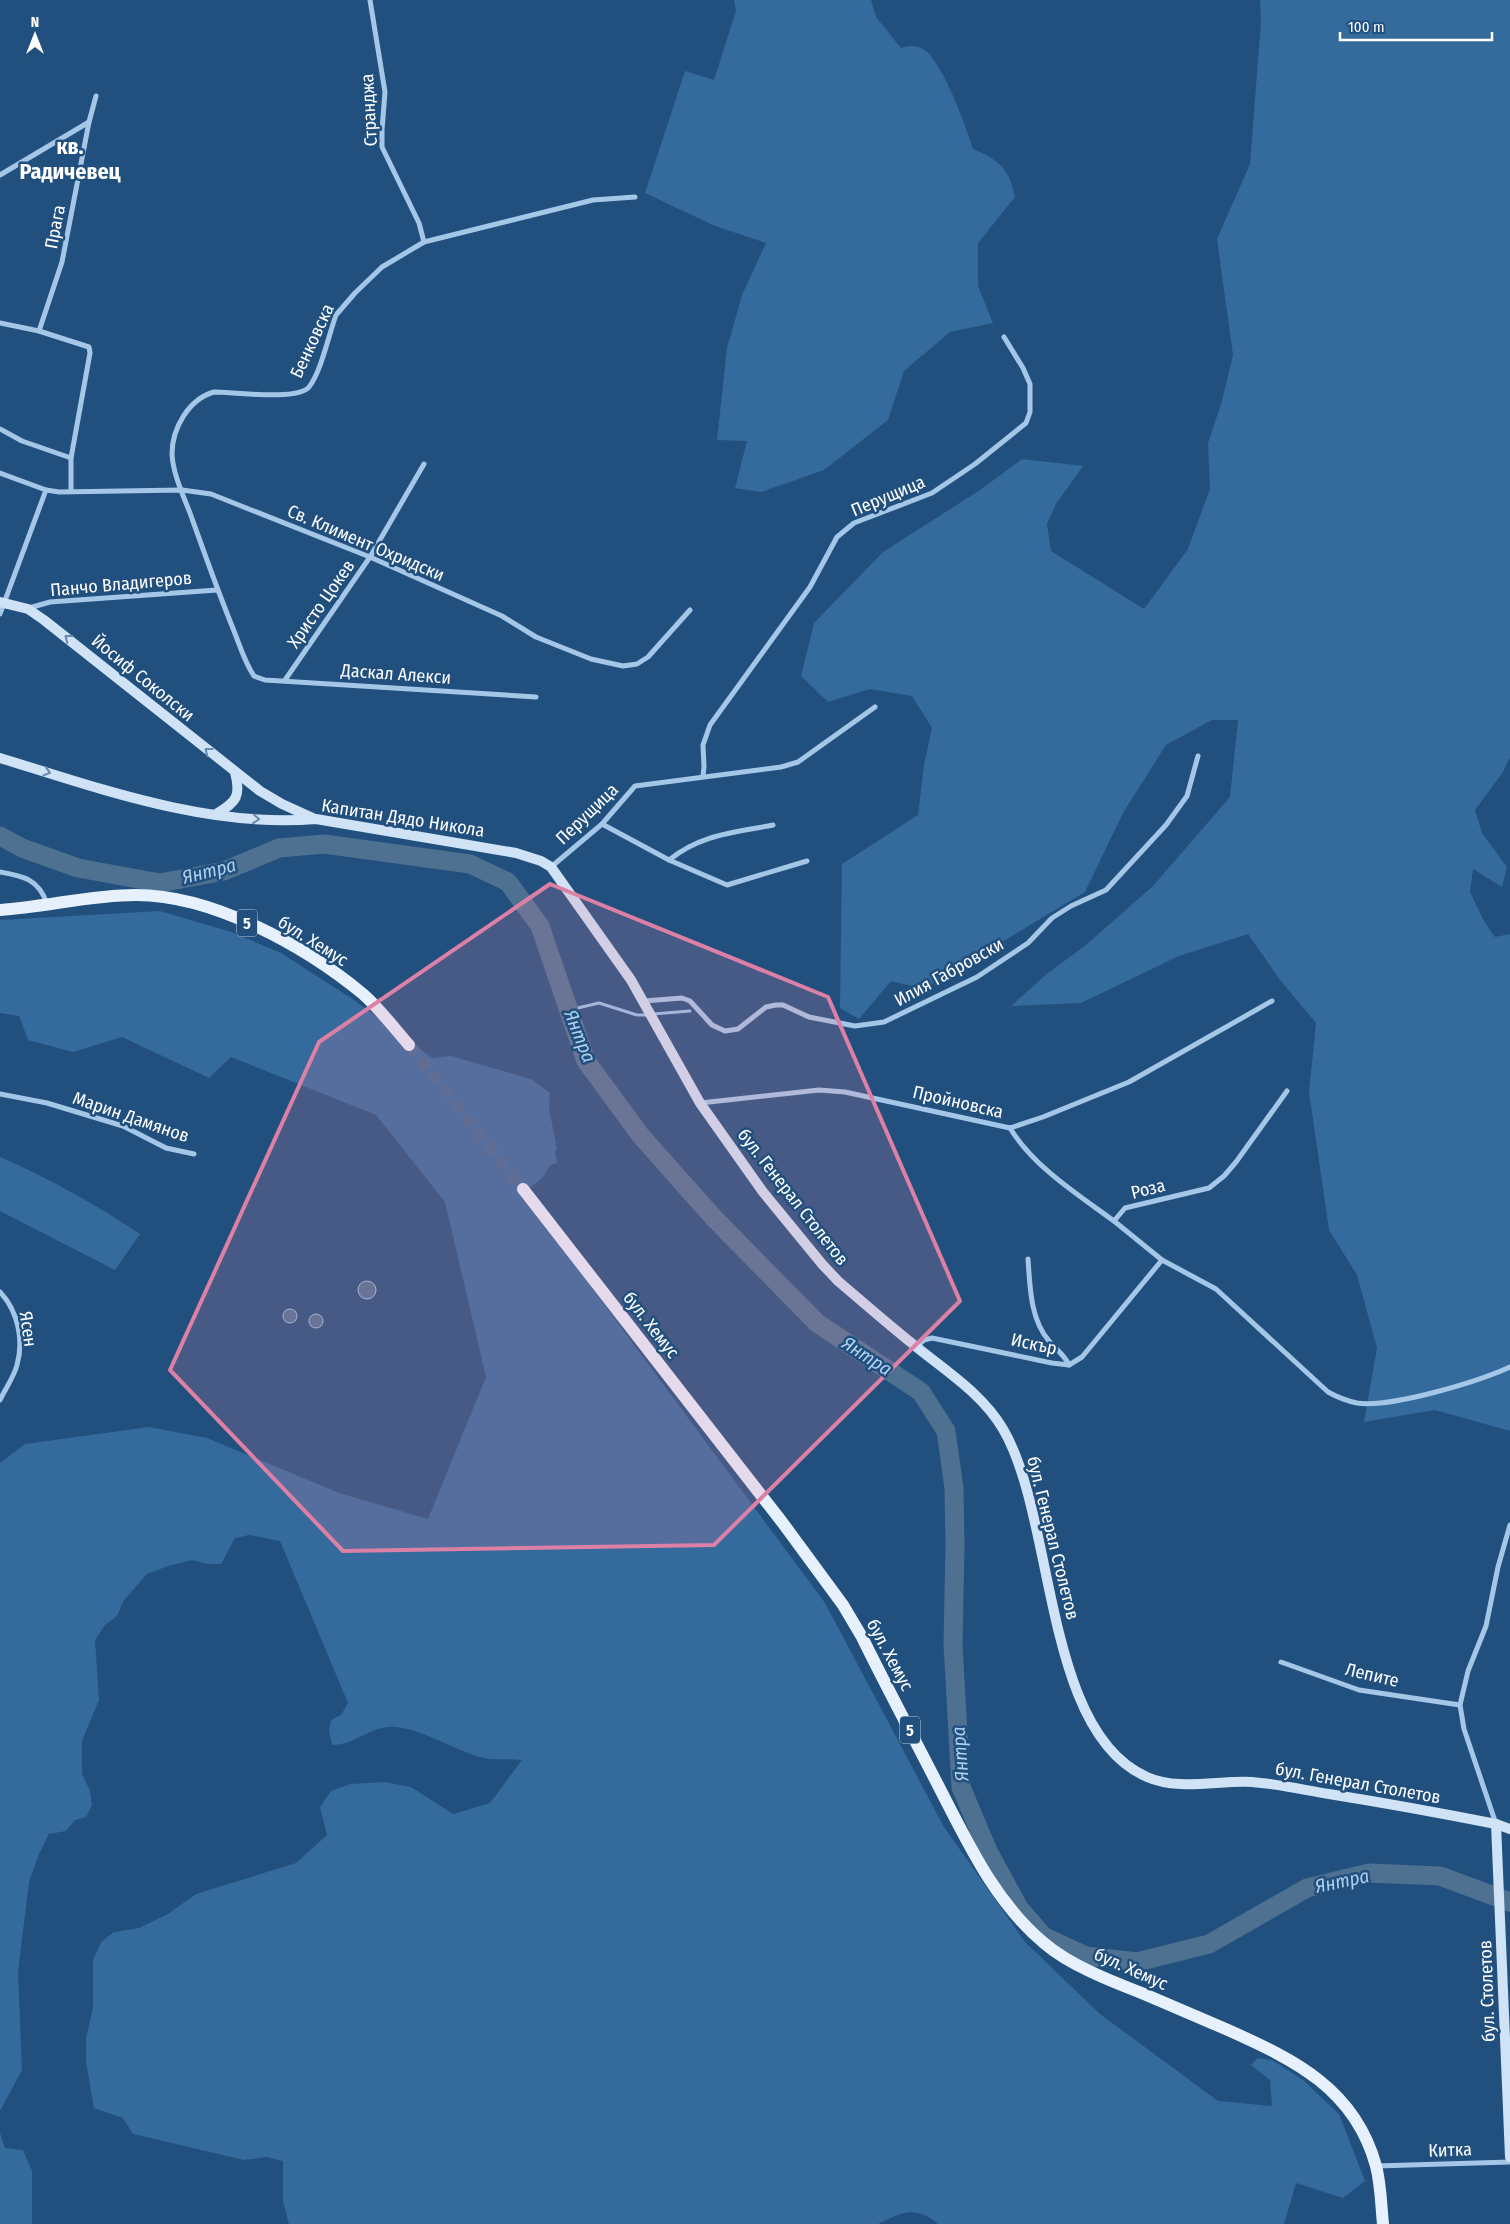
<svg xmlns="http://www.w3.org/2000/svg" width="1510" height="2224" font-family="'Fira Sans Condensed',sans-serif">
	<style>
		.green { fill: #346a9c }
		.water { fill: #4e7192; stroke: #99c3e8 }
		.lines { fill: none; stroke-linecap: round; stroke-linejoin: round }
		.stream { stroke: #99c3e8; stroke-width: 3 }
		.river { stroke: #4e7192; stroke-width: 19 }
		.primary-tunnel { stroke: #426a91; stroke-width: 12; stroke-dasharray: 12 6; stroke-linecap: butt }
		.street { stroke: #a5c7e7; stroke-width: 5 }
		.secondary { stroke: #cfe2f6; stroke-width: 10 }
		.primary { stroke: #e7f1fd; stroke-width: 12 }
		.oneway { stroke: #678aae }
		.marked { fill: #dd80a5; fill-opacity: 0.2; stroke: #dd80a5; stroke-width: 4; stroke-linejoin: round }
		.labels { text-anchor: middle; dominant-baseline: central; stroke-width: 5; stroke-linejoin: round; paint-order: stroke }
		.shield { fill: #21507e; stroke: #bccad8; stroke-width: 1 }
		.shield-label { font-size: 16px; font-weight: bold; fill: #fff }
		.street-label { font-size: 18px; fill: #fff; stroke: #21507e }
		.water-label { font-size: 19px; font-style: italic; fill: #b0d1ee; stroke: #21507e }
		.district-label { font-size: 22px; font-weight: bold; fill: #fff; stroke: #21507e }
	</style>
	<rect width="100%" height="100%" fill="#21507e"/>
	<!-- green -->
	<g class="green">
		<path d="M734 0H871L876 17 901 48C910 45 918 45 926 51 944 66 966 126 973 149 999 160 1009 168 1015 197L978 243V286L993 323 950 332 904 371 888 420 824 470 761 492 735 488 747 441 717 440 727 348 742 295 766 243 715 226 645 193 685 71 714 80 736 11Z"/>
		<polygon points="1260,0 1510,0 1510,757 1503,772 1475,810 1482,833 1507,867 1502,887 1473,869 1470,892 1484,921 1495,937 1510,934 1510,1431 1435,1410 1364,1422 1377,1348 1357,1275 1329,1230 1309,1092 1316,1023 1280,980 1248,934 1179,956 1081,1003 1011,1006 1048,973 1086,945 1153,886 1230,797 1238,720 1212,720 1166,745 1123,813 1085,892 924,989 891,981 859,1019 840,1008 842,864 918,815 924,765 932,728 912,696 870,689 828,702 801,676 814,623 883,552 980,490 1022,459 1083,466 1056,504 1047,524 1051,551 1144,609 1188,549 1210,489 1208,443 1222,401 1233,355 1217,239 1250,164 1261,21"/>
		<path d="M160 911 231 932 281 953 354 1000 432 1058 451 1056 531 1079 550 1093 549 1108 557 1150 555 1151 557 1163 550 1165 543 1177 520 1196 580 1272 825 1603 944 1827 1025 1942 1100 2014 1218 2101 1272 2106 1270 2080 1251 2065 1258 2058 1272 2060 1303 2080 1339 2114 1365 2181 1343 2198 1296 2183 1284 2224H938C915 2205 903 2212 878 2224H289L283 2201V2161L267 2157 244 2160 133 2134 123 2118 94 2108 86 2062V2038L93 2008V1960L101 1942 114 1932 139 1928 168 1914 196 1894 296 1863 327 1835 320 1807 331 1791 350 1784 385 1782 411 1787 453 1814 490 1803 522 1760C509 1758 493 1761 480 1757 452 1749 426 1731 397 1727 371 1724 357 1745 332 1745L329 1731 331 1720 341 1715 348 1703 280 1541 249 1535 235 1538 221 1564H208L192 1560 168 1566 147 1574 124 1600 117 1616 105 1625 95 1640 99 1700 82 1741V1774L90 1791 92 1805 86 1817 75 1820 66 1831 49 1834 39 1854 29 1882 18 1972 22 2070 0 2111V1463L25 1444 149 1427 207 1438 339 1493 428 1519 486 1377 445 1202 376 1115 231 1057 209 1078 122 1037 73 1052 28 1040 19 1016 0 1013V920Z"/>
		<path d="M0 1157C49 1178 95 1204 140 1234L115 1270 0 1211Z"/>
		<polygon points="0,2133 5,2148 23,2150 32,2171 32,2224 0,2224"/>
	</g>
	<!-- water -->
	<g class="water">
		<circle cx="367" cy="1290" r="9"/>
		<circle cx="290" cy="1316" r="7"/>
		<circle cx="316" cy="1321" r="7"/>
	</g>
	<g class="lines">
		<!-- stream -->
		<g class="stream">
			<polyline points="569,1010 599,1003 637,1015 647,1015"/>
			<polyline points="653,1014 690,1011"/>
		</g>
		<!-- river -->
		<polyline class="river" points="0,836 22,848 78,868 160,883 224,871 279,848 324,844 470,864 508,882 540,926 586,1061 641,1136 713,1217 817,1323 921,1392 946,1431 954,1488 955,1545 953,1645 961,1787 988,1851 1019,1908 1043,1936 1086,1956 1137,1962 1209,1944 1307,1888 1369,1873 1440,1876 1510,1902"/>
		<!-- primary-tunnel -->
		<polyline class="primary-tunnel" points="409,1045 523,1189"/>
		<!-- street -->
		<g class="street">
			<polyline points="370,0 385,92 382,130 382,147 419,223 424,242"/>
			<polyline points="0,175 89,122"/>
			<polyline points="0,323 39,331 89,347 90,353 71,458 71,491"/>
			<polyline points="39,331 62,262 89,122 96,96"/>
			<polyline points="0,429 22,441 71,458"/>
			<polyline points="0,473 46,490 59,492 182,490 211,494 370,557 502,616 536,637 591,659 623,666 637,664 648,657 690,610"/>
			<polyline points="29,608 50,602 217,590"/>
			<polyline points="0,614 46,490"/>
			<polyline points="285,680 370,557 424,464"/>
			<path d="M536 697 265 680 254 676C245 663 240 646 234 631 218 592 204 552 190 513 183 495 173 474 172 454 172 428 189 399 214 392 232 392 298 401 309 387 321 372 329 334 336 315L355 293 382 267 424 242 593 200 635 197"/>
			<polyline points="703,776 704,767 703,745 710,725 810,587 837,537 854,523 932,493 975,464 1026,423 1030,412 1030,384 1023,368 1004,337"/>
			<polyline points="602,824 669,860 727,885 807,861"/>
			<path d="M669 860C702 834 733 833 773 825"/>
			<polyline points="551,867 602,824 635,786 781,767 798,762 875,707"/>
			<path d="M0 872C23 876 39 879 47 904"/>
			<polyline points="644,1001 682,998 690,1001 712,1025 725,1031 738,1029 766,1007 776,1005 783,1005 809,1017 855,1026 884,1022 977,977 1028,943 1052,918 1071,906 1106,890 1166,825 1187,796 1198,756"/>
			<polyline points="0,1094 47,1103 123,1126 166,1148 194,1154"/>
			<polyline points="700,1103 819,1090 845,1092 1010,1128 1043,1117 1129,1082 1272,1001"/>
			<path d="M1010 1128C1034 1167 1077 1194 1114 1221L1125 1208 1209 1188 1224 1176 1236 1162 1287 1091"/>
			<path d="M1114 1221 1162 1260 1216 1289 1328 1392C1337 1397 1347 1401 1357 1403 1391 1408 1477 1382 1510 1367"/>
			<path d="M1028 1259C1030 1286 1030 1319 1049 1341 1056 1350 1064 1354 1069 1365"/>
			<path d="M0 1292C18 1311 24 1340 17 1365 14 1377 5 1389 0 1400"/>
			<polyline points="916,1347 924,1340 932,1338 1052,1363 1069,1365 1082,1357 1162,1260"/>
			<polyline points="1281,1662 1359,1690 1460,1705"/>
			<polyline points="1496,1824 1464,1729 1460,1705 1468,1671 1486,1626 1498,1567 1510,1525"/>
			<polyline points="1376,2166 1510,2162"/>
		</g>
		<!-- secondary -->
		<g class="secondary">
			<polyline points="0,602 28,609 44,620 260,791 282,804 315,819"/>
			<path d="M0 758C101 789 209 828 316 819L516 853 541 861 551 867 631 980 700 1103 763 1192 822 1264 838 1281C865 1304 891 1327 919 1349 949 1373 983 1395 1003 1429 1056 1519 1043 1732 1147 1777 1178 1791 1219 1780 1252 1782 1278 1784 1304 1790 1329 1794 1385 1803 1440 1813 1496 1824L1510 1829"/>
			<path d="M216 814C237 802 241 796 235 772"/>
			<polyline points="1496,1824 1510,2157"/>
		</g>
		<!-- primary -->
		<g class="primary">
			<path d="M0 910C46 907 90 895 136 895 213 895 305 946 363 994 380 1009 394 1028 409 1045"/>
			<path d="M523 1189 782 1522 843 1605 862 1637C887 1688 914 1738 940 1789 969 1845 995 1902 1044 1943 1069 1965 1113 1982 1144 1994 1172 2006 1200 2018 1228 2030 1295 2060 1355 2089 1376 2166 1381 2185 1381 2205 1383 2224"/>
		</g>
	</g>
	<!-- one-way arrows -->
	<defs><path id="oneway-chevron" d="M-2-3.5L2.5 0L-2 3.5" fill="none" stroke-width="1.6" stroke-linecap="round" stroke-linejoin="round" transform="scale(1.25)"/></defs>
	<g class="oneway">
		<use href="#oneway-chevron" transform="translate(68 638) rotate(-142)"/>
		<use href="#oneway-chevron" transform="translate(208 751) rotate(-142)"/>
		<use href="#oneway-chevron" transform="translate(47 772) rotate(17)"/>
		<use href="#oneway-chevron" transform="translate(256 819) rotate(5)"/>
	</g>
	<!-- marked area -->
	<path class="marked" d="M550 884 828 997 960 1301 714 1545 343 1551 170 1370 319 1042Z"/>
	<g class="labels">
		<!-- shield labels -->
		<g class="shield">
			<rect x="237" y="909.5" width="20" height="27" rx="4"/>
			<rect x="900" y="1716.5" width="20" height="27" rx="4"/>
		</g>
		<g class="shield-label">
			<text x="247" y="923">5</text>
			<text x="910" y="1730">5</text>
		</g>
		<!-- street labels -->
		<g class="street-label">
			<text transform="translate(369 110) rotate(-93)">Странджа</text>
			<text transform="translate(55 227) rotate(-79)">Прага</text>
			<text transform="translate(312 341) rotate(-65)">Бенковска</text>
			<text transform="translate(888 496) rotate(-23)">Перущица</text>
			<text transform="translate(366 543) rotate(23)">Св. Климент Охридски</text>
			<text transform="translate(121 584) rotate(-5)">Панчо Владигеров</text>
			<text transform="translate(321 604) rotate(-55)">Христо Цокев</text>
			<text transform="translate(396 674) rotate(4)">Даскал Алекси</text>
			<text transform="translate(143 678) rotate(39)">Йосиф Соколски</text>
			<text transform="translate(587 814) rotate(-44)">Перущица</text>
			<text transform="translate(403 818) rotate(9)">Капитан Дядо Никола</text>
			<text transform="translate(313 941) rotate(32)">бул. Хемус</text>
			<text transform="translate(949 972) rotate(-29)">Илия Габровски</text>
			<text transform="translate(958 1102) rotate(13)">Пройновска</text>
			<text transform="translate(131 1117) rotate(19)">Марин Дамянов</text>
			<text transform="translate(1148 1189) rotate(-14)">Роза</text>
			<text transform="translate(793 1197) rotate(52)">бул. Генерал Столетов</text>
			<text transform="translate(651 1325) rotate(52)">бул. Хемус</text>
			<text transform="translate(28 1329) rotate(82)">Ясен</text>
			<text transform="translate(1034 1344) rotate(12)">Искър</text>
			<text transform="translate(1053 1538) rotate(76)">бул. Генерал Столетов</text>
			<text transform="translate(890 1655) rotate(62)">бул. Хемус</text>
			<text transform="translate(1372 1675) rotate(13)">Лепите</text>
			<text transform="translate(1358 1783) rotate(10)">бул. Генерал Столетов</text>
			<text transform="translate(1131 1969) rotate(24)">бул. Хемус</text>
			<text transform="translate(1487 1991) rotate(-92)">бул. Столетов</text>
			<text transform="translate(1450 2150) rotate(-2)">Китка</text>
		</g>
		<!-- water labels -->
		<g class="water-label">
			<text transform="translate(209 871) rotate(-14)">Янтра</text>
			<text transform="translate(580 1036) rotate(68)">Янтра</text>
			<text transform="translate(867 1356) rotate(33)">Янтра</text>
			<text transform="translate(960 1754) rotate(-94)">Янтра</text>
			<text transform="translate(1342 1881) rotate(-12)">Янтра</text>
		</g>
		<!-- district labels -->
		<g class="district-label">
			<text x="70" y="146">кв.<tspan x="70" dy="25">Радичевец</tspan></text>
		</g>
	</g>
	<!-- north arrow -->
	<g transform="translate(35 35)" stroke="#21507e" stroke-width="4" paint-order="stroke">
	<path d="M0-4L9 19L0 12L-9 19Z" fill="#ffffff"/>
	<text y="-8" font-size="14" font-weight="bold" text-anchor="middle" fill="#ffffff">N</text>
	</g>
	<!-- scale -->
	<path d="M1340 32v8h152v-8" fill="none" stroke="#ffffff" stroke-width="2.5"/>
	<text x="1348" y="32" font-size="15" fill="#ffffff" stroke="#21507e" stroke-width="4" paint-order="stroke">100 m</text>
</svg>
